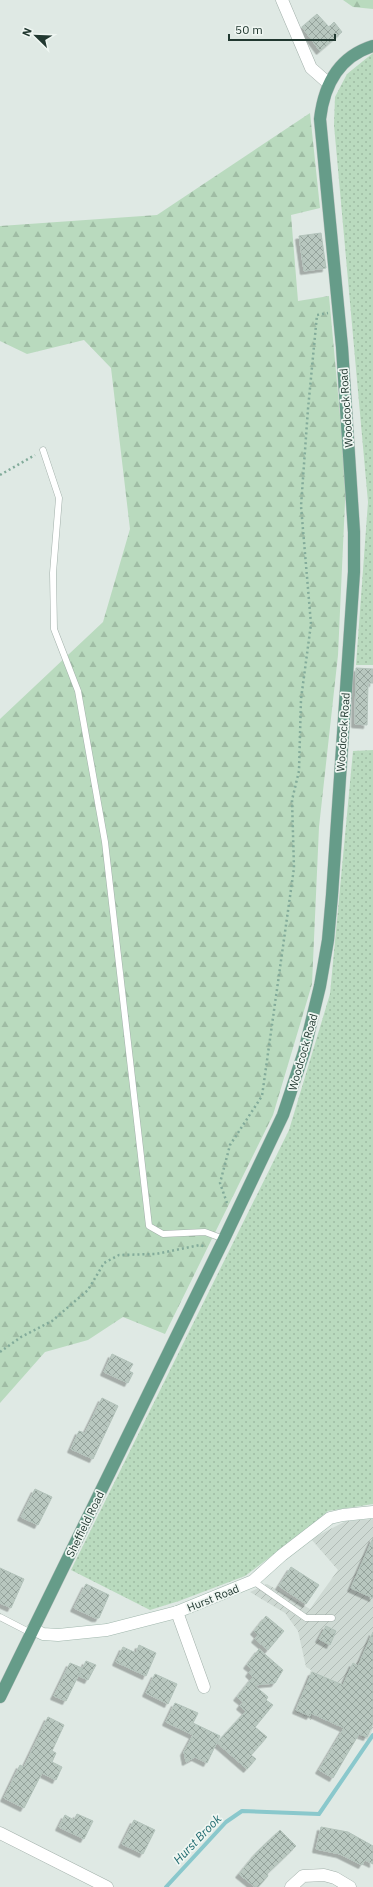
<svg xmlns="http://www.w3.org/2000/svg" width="373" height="1887" font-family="'IBM Plex Sans',sans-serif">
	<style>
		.industrial { fill: url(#industrial-furrows) }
		.grass { fill: url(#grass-dots) }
		.forest { fill: url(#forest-firs) }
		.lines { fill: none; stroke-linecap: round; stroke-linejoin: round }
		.stream { stroke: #8ac8cc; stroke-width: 4 }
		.building { fill: url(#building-cross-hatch); stroke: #b2c2ba; filter: url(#shadow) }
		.lane-casing { stroke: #a2b0aa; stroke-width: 7 }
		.street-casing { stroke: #a2b0aa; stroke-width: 13 }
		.secondary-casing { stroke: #a1b7ad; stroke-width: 13 }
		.primary-casing { stroke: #bcc3c1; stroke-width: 13 }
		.path { stroke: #82ab9a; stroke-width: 2.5; stroke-dasharray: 2 3; stroke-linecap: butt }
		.lane { stroke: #fff; stroke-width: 6 }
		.street { stroke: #fff; stroke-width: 12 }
		.secondary { stroke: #fff; stroke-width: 12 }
		.primary { stroke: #669c89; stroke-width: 12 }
		.labels { text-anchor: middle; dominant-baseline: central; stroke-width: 3.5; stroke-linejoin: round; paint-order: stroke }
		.street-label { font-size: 11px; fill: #213830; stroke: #eff6f2 }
		.water-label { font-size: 12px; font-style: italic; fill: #206b70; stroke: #eff6f2 }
	</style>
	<defs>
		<pattern id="industrial-furrows" width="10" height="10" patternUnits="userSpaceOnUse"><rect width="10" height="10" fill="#ced9d3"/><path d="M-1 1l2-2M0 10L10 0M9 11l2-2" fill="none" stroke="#b1bbb5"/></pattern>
		<pattern id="grass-dots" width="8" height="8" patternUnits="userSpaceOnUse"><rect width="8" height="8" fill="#b9dabe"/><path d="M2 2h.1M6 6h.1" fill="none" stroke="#9fbca4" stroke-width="1.8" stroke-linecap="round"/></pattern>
		<pattern id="forest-firs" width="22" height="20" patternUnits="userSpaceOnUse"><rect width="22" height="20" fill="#b9dabe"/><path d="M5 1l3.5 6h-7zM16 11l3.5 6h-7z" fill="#9fbca4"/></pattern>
		<pattern id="building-cross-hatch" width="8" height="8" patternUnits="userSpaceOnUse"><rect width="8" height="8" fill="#b8c7bf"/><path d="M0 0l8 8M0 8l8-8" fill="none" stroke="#95a39c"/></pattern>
		<filter id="shadow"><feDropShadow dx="-3.5" dy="3.5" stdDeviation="0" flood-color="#0004"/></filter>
	</defs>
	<rect width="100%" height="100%" fill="#dfe9e4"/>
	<!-- industrial -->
	<polygon class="industrial" points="373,1519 373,1728 368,1740 313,1714 311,1720 295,1712 311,1670 306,1667 298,1631 285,1613 250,1592 267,1584 310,1609 338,1570 311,1539 346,1521"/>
	<!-- grass -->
	<g class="grass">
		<polygon points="373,53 373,665 356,665 368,502 334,125 335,97 347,74"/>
		<polygon points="373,750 373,1504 328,1511 307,1529 245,1576 179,1601 150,1610 71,1570 289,1130 330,994 353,751"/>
	</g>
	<!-- forest -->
	<g class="forest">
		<polygon points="343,0 373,0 373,9 353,7"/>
		<polygon points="310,113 320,208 291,215 298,301 329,296 346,480 338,655 319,827 312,984 273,1115 165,1334 123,1317 88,1340 45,1352 0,1403 0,719 103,622 130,529 111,368 84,340 27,354 0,341 0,226 157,215"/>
	</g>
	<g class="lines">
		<!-- stream -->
		<polyline class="stream" points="166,1887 226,1822 242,1811 319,1814 373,1735"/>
	</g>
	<!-- building -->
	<g class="building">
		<polygon points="317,14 329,27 334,22 342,32 320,51 302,27"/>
		<polygon points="321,233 326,268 304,271 299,236"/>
		<polygon points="356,668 373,669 373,683 368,683 367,725 355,724"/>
		<polygon points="112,1354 133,1364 129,1371 133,1373 128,1383 104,1372"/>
		<polygon points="102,1398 118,1406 93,1459 71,1449 79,1431 85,1433"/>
		<polygon points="35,1489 52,1497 38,1525 21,1517"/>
		<polygon points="373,1538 373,1598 351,1588"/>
		<polygon points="291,1567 319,1585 306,1604 279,1586"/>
		<polygon points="0,1568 24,1579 11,1608 0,1603"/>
		<polygon points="86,1584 109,1595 99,1618 95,1618 74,1608"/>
		<polygon points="266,1616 284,1631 268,1650 255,1639 258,1635 254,1631"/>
		<polygon points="326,1626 336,1631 330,1645 319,1639"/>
		<polygon points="373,1632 373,1723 367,1737 359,1734 333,1778 319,1770 344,1728 311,1713 310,1716 296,1710 312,1672 343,1685 353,1663 358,1666"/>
		<polygon points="139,1645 156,1653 146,1676 116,1662 123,1647 136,1653"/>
		<polygon points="259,1649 283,1670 275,1683 254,1685 268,1697 266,1700 273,1705 255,1727 267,1737 251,1755 256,1759 247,1769 217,1743 246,1711 240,1706 243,1702 237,1697 253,1677 249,1673 252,1669 247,1665"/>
		<polygon points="86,1661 96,1665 88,1680 79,1676"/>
		<polygon points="70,1663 82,1668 66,1701 54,1696"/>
		<polygon points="155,1674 177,1684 168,1704 146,1693"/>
		<polygon points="175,1703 198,1713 193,1723 220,1736 207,1763 195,1757 186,1762 184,1752 193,1735 166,1722"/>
		<polygon points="48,1717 64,1725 52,1751 56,1753 52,1762 62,1767 56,1780 42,1773 24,1808 4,1798 20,1765 24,1767"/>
		<polygon points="77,1814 93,1821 84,1839 59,1827 65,1815 74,1820"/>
		<polygon points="134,1820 155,1830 143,1854 122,1844"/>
		<polygon points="321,1827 348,1832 373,1846 373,1864 365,1860 362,1865 340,1854 316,1849"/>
		<polygon points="280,1830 296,1846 267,1874 268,1876 258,1887 255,1887 239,1874 258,1851"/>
	</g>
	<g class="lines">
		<!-- lane casing -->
		<g class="lane-casing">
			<g id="lane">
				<polyline points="43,450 59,498 53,573 54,629 78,691 105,842 149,1226 163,1234 205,1232 224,1239"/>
				<polyline points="253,1581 306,1618 332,1618"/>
				<polyline points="0,1617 31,1633"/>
			</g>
		</g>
		<!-- street casing -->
		<g class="street-casing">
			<g id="street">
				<polyline points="282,0 311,68 328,83"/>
				<polyline points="177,1612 204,1687"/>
				<polyline points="0,1833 107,1887"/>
				<polyline points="291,1887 303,1876 324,1875 335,1878 350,1887"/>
			</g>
		</g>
		<!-- secondary casing -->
		<g class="secondary-casing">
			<polyline id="secondary" points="33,1629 43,1634 58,1635 107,1630 177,1612 253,1581 282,1555 330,1518 343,1515 373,1512"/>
		</g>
		<!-- primary casing -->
		<g class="primary-casing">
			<path id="primary" d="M0 1697 224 1239 283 1115 304 1052 320 986 328 940 332 895 354 572V532L342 347 320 119C324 85 338 57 373 46"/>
		</g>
		<!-- path -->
		<g class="path">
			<polyline points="0,475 35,455"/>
			<polyline points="227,1203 220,1183 230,1145 262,1096 294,868 292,800 299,771 301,699 311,624 301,506 308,409 317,315 328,313"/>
			<polyline points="0,1352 21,1337 52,1321 88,1290 104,1263 119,1255 156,1254 200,1245 206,1247"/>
		</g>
		<!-- lane -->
		<use href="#lane" class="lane"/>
		<!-- street -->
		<use href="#street" class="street"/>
		<!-- secondary -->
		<use href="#secondary" class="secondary"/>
		<!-- primary -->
		<use href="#primary" class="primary"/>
	</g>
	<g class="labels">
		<!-- street labels -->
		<g class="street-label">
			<text transform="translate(346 408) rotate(-94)">Woodcock Road</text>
			<text transform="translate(343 732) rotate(-86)">Woodcock Road</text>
			<text transform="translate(303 1052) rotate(-74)">Woodcock Road</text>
			<text transform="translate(85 1524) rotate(-64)">Sheffield Road</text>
			<text transform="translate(213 1598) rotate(-22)">Hurst Road</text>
		</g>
		<!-- water labels -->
		<g class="water-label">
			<text transform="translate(197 1839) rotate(-46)">Hurst Brook</text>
		</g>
	</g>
	<!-- north arrow -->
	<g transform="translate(36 36) rotate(293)" stroke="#eff6f2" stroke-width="3" paint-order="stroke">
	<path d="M0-3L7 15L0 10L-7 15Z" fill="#213830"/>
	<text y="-6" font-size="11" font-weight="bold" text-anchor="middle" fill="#213830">N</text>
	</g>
	<!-- scale -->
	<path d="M229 34v6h106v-6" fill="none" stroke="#213830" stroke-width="2"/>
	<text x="235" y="34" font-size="12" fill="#213830" stroke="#eff6f2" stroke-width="3" paint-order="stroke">50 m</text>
</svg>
